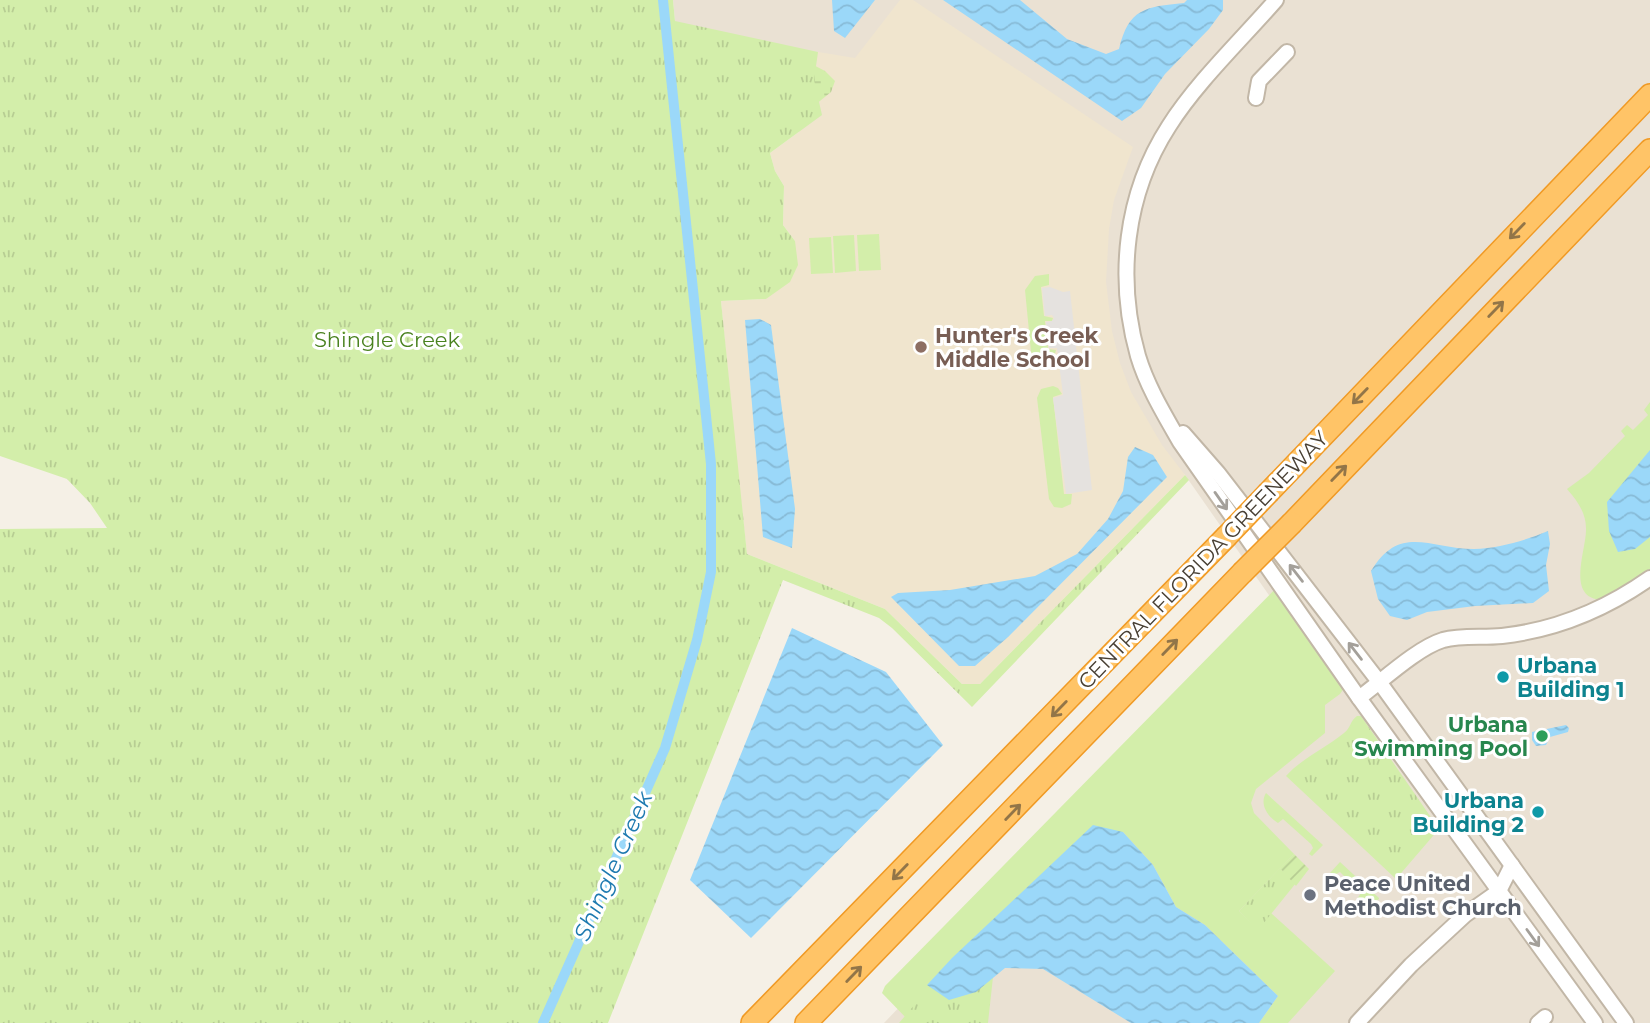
<svg xmlns="http://www.w3.org/2000/svg" width="1650" height="1023" font-family="Montserrat,sans-serif">
	<style>
		.residential { fill: #eae1d3 }
		.education { fill: #f0e5ce }
		.grass { fill: #d3eeaa }
		.wetland { fill: url(#wetland-marsh) }
		.park { fill: url(#park-tufts) }
		.garden { fill: url(#garden-furrows) }
		.parking { fill: #e5e2df }
		.water { fill: url(#water-waves) }
		.lines { fill: none; stroke-linecap: round; stroke-linejoin: round }
		.canal { stroke: #9bd8f9; stroke-width: 10 }
		.minor-casing { stroke: #c2b7a7; stroke-width: 18 }
		.highway-casing { stroke: #f09a25; stroke-width: 24 }
		.minor { stroke: #fff; stroke-width: 14 }
		.highway { stroke: #ffc467; stroke-width: 21 }
		.highway-bridge-casing { stroke: #f09a25; stroke-width: 24; stroke-linecap: butt }
		.highway-bridge { stroke: #ffc467; stroke-width: 21 }
		.oneway { stroke: #927548 }
		.oneway2 { stroke: #a4a09a }
		.education-dot { fill: #8d6e63; stroke: #fff; stroke-width: 2.5 }
		.culture-dot { fill: #0f9aa8; stroke: #fff; stroke-width: 2.5 }
		.leisure-dot { fill: #2e9e5b; stroke: #fff; stroke-width: 2.5 }
		.worship-dot { fill: #6b7280; stroke: #fff; stroke-width: 2.5 }
		.labels { text-anchor: middle; dominant-baseline: central; stroke-width: 6; stroke-linejoin: round; paint-order: stroke }
		.education-label { font-size: 21px; font-weight: bold; fill: #785e54; stroke: #fff; text-anchor: start }
		.park-label { font-size: 21px; fill: #4a8220; stroke: #fff }
		.street-label { font-size: 21px; fill: #494034; stroke: #fff }
		.culture-label { font-size: 21px; font-weight: bold; fill: #0d838f; stroke: #fff; text-anchor: start }
		.leisure-label { font-size: 21px; font-weight: bold; fill: #27864d; stroke: #fff; text-anchor: end }
		.worship-label { font-size: 21px; font-weight: bold; fill: #5b616d; stroke: #fff; text-anchor: start }
		.water-label { font-size: 23px; font-style: italic; fill: #1e7ab0; stroke: #fff }
	</style>
	<defs>
		<pattern id="wetland-marsh" width="20" height="14" patternUnits="userSpaceOnUse" patternTransform="scale(1.75)"><rect width="20" height="14" fill="#d3eeaa"/><path d="M1 5h8M5 5V1M11 12h8M15 12V8" fill="none" stroke="#b7cd93"/></pattern>
		<pattern id="park-tufts" width="24" height="20" patternUnits="userSpaceOnUse" patternTransform="scale(1.75)"><rect width="24" height="20" fill="#d3eeaa"/><path d="M3 7l-1-3M5 7V3M7 7l1-3M15 17l-1-3M17 17v-4M19 17l1-3" fill="none" stroke="#b7cd93"/></pattern>
		<pattern id="garden-furrows" width="10" height="10" patternUnits="userSpaceOnUse" patternTransform="scale(1.75)"><rect width="10" height="10" fill="#d3eeaa"/><path d="M-1 1l2-2M0 10L10 0M9 11l2-2" fill="none" stroke="#b7cd93"/></pattern>
		<pattern id="water-waves" width="16" height="10" patternUnits="userSpaceOnUse" patternTransform="scale(1.75)"><rect width="16" height="10" fill="#9bd8f9"/><path d="M0 5q4-4 8 0t8 0" fill="none" stroke="#87bad6"/></pattern>
	</defs>
	<rect width="100%" height="100%" fill="#f5f0e6"/>
	<!-- residential -->
	<polygon class="residential" points="673,0 1650,0 1650,1023 884,1023 1280,611 1185,475 675,21"/>
	<!-- education -->
	<polygon class="education" points="900,0 913,0 1133,147 1114,200 1109,229 1106,282 1112,331 1120,363 1131,392 1162,445 1185,475 980,684 962,684 885,609 747,554 736,457 721,301 766,299 795,241 783,225 784,186 775,171 770,153 822,115 814,80 818,52 855,58"/>
	<!-- grass -->
	<g class="grass">
		<polygon points="879,234 881,270 859,271 857,235"/>
		<polygon points="854,235 856,271 835,273 833,236"/>
		<polygon points="831,237 833,273 811,274 809,238"/>
		<path d="M1049 274V285L1041 287 1044 316 1053 318 1052 321H1045L1048 349 1056 350C1054 360 1045 362 1036 359L1031 352 1025 290 1035 276Z"/>
		<polygon points="1053,386 1058,388 1062,394 1053,397 1064,494 1072,494 1071,504 1062,508 1054,507 1049,499 1037,398 1041,389"/>
		<path d="M1650 402V571L1601 600C1565 597 1587 549 1586 528 1586 513 1577 500 1567 489L1589 473 1625 436 1621 431 1627 425 1633 430 1648 415 1644 410Z"/>
		<polygon points="1280,584 1348,682 1340,694 1325,705 1325,733 1256,789 1251,803 1254,813 1294,854 1239,911 1258,929 1271,913 1335,971 1288,1023 1259,1023 1278,996 1205,925 1176,907 1153,865 1123,832 976,992 911,1023 882,993 885,986"/>
		<path d="M1266 793 1323 845 1312 856 1309 854 1313 848 1311 844 1283 819 1278 823C1268 817 1259 804 1266 793Z"/>
		<path d="M1340 862 1379 898V899C1372 905 1364 904 1357 899L1361 893 1340 872 1332 876 1330 873Z"/>
	</g>
	<!-- wetland -->
	<polygon class="wetland" points="802,59 825,71 835,81 831,92 815,105"/>
	<!-- park -->
	<g class="park">
		<polygon points="0,0 673,0 675,21 818,52 814,80 822,115 770,153 775,171 784,186 783,225 795,241 798,265 790,282 766,299 721,301 747,554 885,609 962,684 980,684 1185,475 1189,480 972,707 892,628 879,618 783,580 608,1023 0,1023 0,529 107,528 90,503 67,479 0,456"/>
		<path d="M1357 716H1361L1439 829 1396 879 1286 776C1302 758 1326 748 1344 733 1351 728 1349 722 1357 716Z"/>
		<polygon points="1280,868 1296,883 1258,930 1239,911"/>
		<path d="M993 977 988 1023H899L916 1003C950 1000 967 999 993 977Z"/>
	</g>
	<!-- garden -->
	<polygon class="garden" points="1294,854 1309,869 1296,886 1280,868"/>
	<!-- parking -->
	<polygon class="parking" points="1050,287 1063,292 1070,291 1092,490 1066,494 1053,398 1063,395 1057,348 1049,348 1046,322 1052,321 1054,318 1052,315 1045,316 1042,288"/>
	<!-- water -->
	<g class="water">
		<polygon points="832,0 875,0 845,38 834,31"/>
		<path d="M943 0H1020L1067 39 1106 54 1119 49C1129 8 1145 7 1184 3L1187 0H1223V10L1209 29 1165 74 1141 108 1122 121Z"/>
		<polygon points="760,319 771,325 795,509 792,548 763,537 745,320"/>
		<polygon points="1135,447 1153,455 1167,477 1008,637 975,666 959,666 891,597 898,593 950,590 1035,576 1077,554 1108,519 1123,491 1128,457"/>
		<polygon points="1650,450 1650,537 1635,549 1618,552 1609,531 1607,502"/>
		<path d="M1548 531 1550 544 1546 565 1549 591 1533 603 1475 606 1427 612 1407 620 1390 616 1378 599 1371 571C1400 523 1430 549 1474 549 1499 548 1524 541 1548 531Z"/>
		<polygon points="792,628 886,672 943,745 751,938 690,880"/>
		<polygon points="1566,725 1569,728 1568,732 1550,737 1546,745 1536,746 1532,740 1532,732"/>
		<polygon points="1093,825 1123,832 1153,865 1176,907 1205,925 1278,996 1259,1023 1131,1023 1043,969 1005,968 976,992 949,1000 927,985 952,958"/>
	</g>
	<g class="lines">
		<!-- canal -->
		<polyline class="canal" points="543,1023 665,748 697,640 711,572 711,464 663,0"/>
		<!-- minor casing -->
		<g class="minor-casing">
			<g id="minor">
				<path d="M1276 0C1242 39 1196 83 1169 126 1125 194 1116 278 1138 356 1147 386 1164 414 1180 442L1359 698 1595 1023"/>
				<polyline points="1256,98 1259,81 1287,52"/>
				<polyline points="1183,433 1218,473 1380,683 1626,1023"/>
				<path d="M1359 698C1382 681 1417 648 1443 640 1461 635 1483 638 1502 636 1555 630 1606 609 1650 578"/>
				<polyline points="1357,1023 1411,965 1465,915 1499,891 1512,865"/>
				<polyline points="1538,1023 1545,1017"/>
			</g>
		</g>
		<!-- highway casing -->
		<g class="highway-casing">
			<g id="highway">
				<polyline points="1269,492 1650,95"/>
				<polyline points="1292,523 1650,150"/>
				<polyline points="752,1023 1226,537"/>
				<polyline points="806,1023 1242,573"/>
			</g>
		</g>
		<!-- minor -->
		<use href="#minor" class="minor"/>
		<!-- highway -->
		<use href="#highway" class="highway"/>
		<!-- highway-bridge casing -->
		<g class="highway-bridge-casing">
			<g id="highway-bridge">
				<polyline points="1226,537 1269,492"/>
				<polyline points="1242,573 1292,523"/>
			</g>
		</g>
		<!-- highway-bridge -->
		<use href="#highway-bridge" class="highway-bridge"/>
	</g>
	<!-- one-way arrows -->
	<defs><path id="oneway-shaft" d="M-6 0H5M1.5-3L5.5 0L1.5 3" fill="none" stroke-width="1.6" stroke-linecap="round" stroke-linejoin="round" transform="scale(1.75)"/></defs>
	<g class="oneway">
		<use href="#oneway-shaft" transform="translate(1517 231) rotate(134)"/>
		<use href="#oneway-shaft" transform="translate(1496 309) rotate(-46)"/>
		<use href="#oneway-shaft" transform="translate(1360 396) rotate(134)"/>
		<use href="#oneway-shaft" transform="translate(1339 473) rotate(-46)"/>
		<use href="#oneway-shaft" transform="translate(1170 647) rotate(-46)"/>
		<use href="#oneway-shaft" transform="translate(1059 709) rotate(134)"/>
		<use href="#oneway-shaft" transform="translate(1013 812) rotate(-46)"/>
		<use href="#oneway-shaft" transform="translate(900 872) rotate(134)"/>
		<use href="#oneway-shaft" transform="translate(854 974) rotate(-46)"/>
	</g>
	<g class="oneway2">
		<use href="#oneway-shaft" transform="translate(1221 501) rotate(55)"/>
		<use href="#oneway-shaft" transform="translate(1296 573) rotate(-128)"/>
		<use href="#oneway-shaft" transform="translate(1355 651) rotate(-128)"/>
		<use href="#oneway-shaft" transform="translate(1533 938) rotate(54)"/>
	</g>
	<!-- markers -->
	<circle class="education-dot" cx="921" cy="347" r="7"/>
	<g class="culture-dot">
		<circle cx="1503" cy="677" r="7"/>
		<circle cx="1538" cy="812" r="7"/>
	</g>
	<circle class="leisure-dot" cx="1542" cy="736" r="7"/>
	<circle class="worship-dot" cx="1310" cy="895" r="7"/>
	<g class="labels">
		<!-- education labels -->
		<g class="education-label">
			<text x="935" y="335">Hunter's Creek<tspan x="935" dy="24">Middle School</tspan></text>
		</g>
		<!-- park labels -->
		<g class="park-label">
			<text x="387" y="339">Shingle Creek</text>
		</g>
		<!-- street labels -->
		<g class="street-label">
			<text transform="translate(1203 560) rotate(-46)">CENTRAL FLORIDA GREENEWAY</text>
		</g>
		<!-- culture labels -->
		<g class="culture-label">
			<text x="1517" y="665">Urbana<tspan x="1517" dy="24">Building 1</tspan></text>
			<text x="1524" y="800" text-anchor="end">Urbana<tspan x="1524" dy="24">Building 2</tspan></text>
		</g>
		<!-- leisure labels -->
		<g class="leisure-label">
			<text x="1528" y="724">Urbana<tspan x="1528" dy="24">Swimming Pool</tspan></text>
		</g>
		<!-- worship labels -->
		<g class="worship-label">
			<text x="1324" y="883">Peace United<tspan x="1324" dy="24">Methodist Church</tspan></text>
		</g>
		<!-- water labels -->
		<g class="water-label">
			<text transform="translate(613 866) rotate(-66)">Shingle Creek</text>
		</g>
	</g>
</svg>
